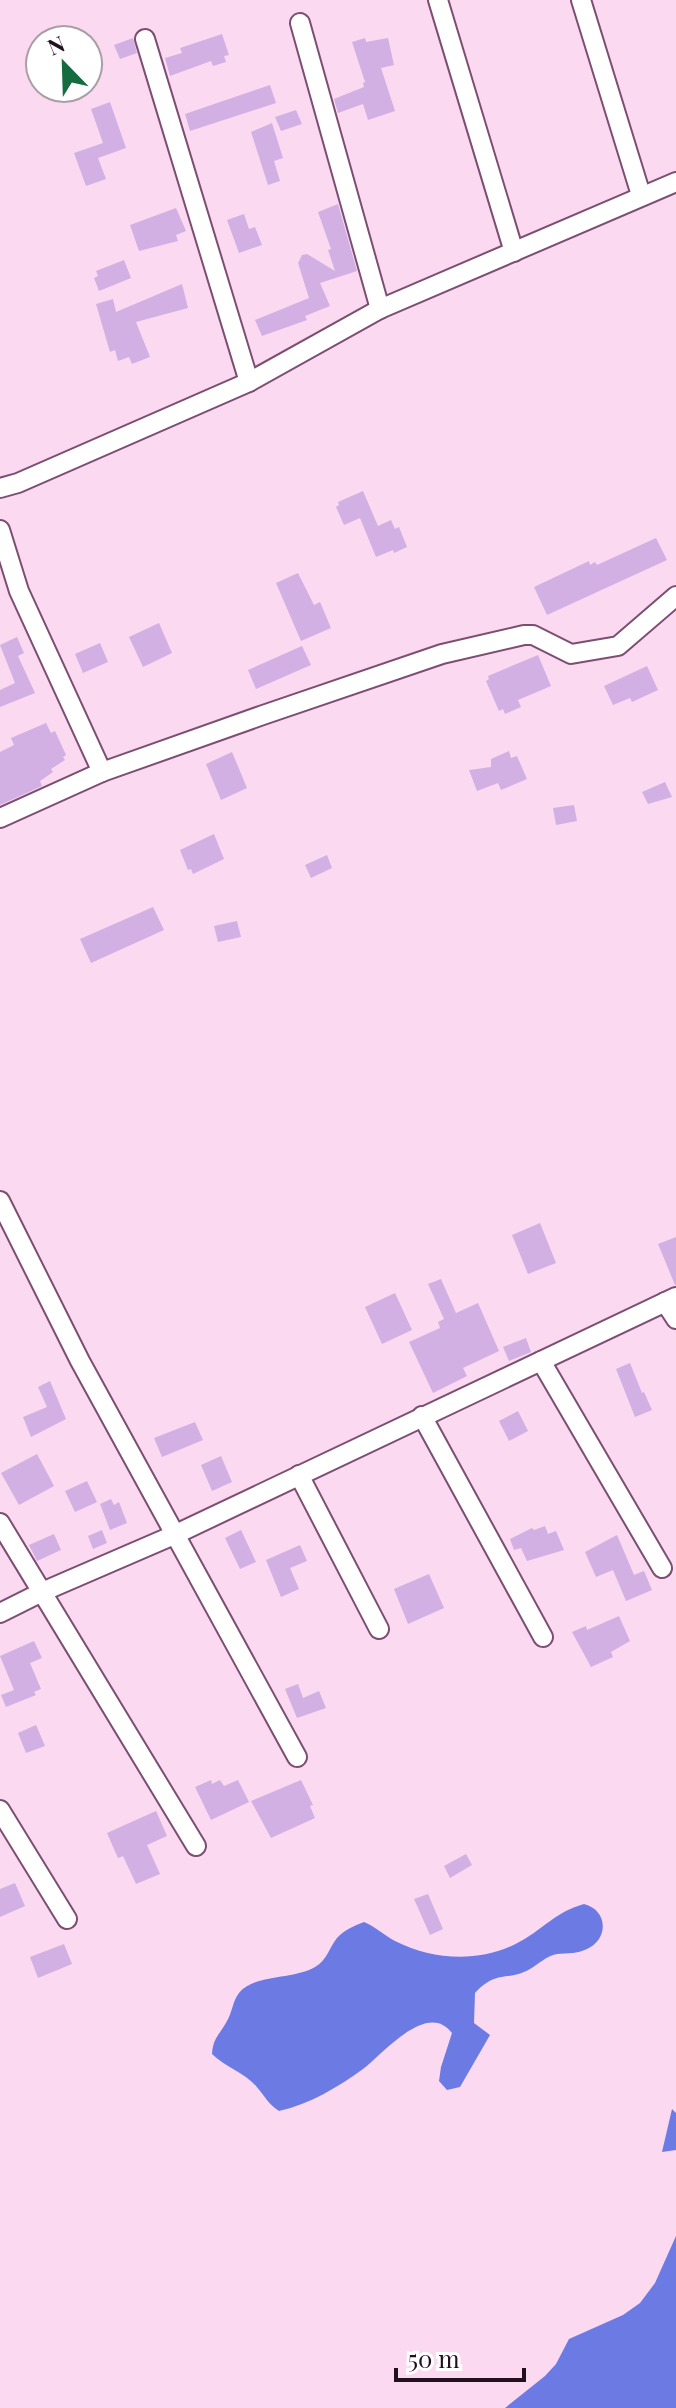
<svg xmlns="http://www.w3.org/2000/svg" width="676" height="2408" font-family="'Playfair Display',serif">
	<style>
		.water { fill: #6c7ae4 }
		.building { fill: #d3b0e4 }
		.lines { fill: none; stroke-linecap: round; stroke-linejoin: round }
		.minor-casing { stroke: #7c4e72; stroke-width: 22 }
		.minor { stroke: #fff; stroke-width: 18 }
	</style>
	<rect width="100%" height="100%" fill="#fad9f1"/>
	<!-- water -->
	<g class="water">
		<path d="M584 1904C608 1910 609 1939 587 1949 577 1954 568 1953 557 1954 546 1956 539 1964 530 1969 508 1982 497 1969 475 1993L474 2023 490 2035 460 2087 447 2090 439 2081 441 2067 452 2033C427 2000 383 2054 363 2069 338 2087 310 2104 279 2111 268 2104 265 2096 256 2086 244 2072 225 2067 212 2054 213 2038 220 2034 227 2021 232 2013 233 2000 239 1993 254 1974 293 1980 315 1967 327 1960 329 1948 337 1938 344 1930 354 1926 364 1922 376 1927 384 1935 395 1941 434 1961 483 1963 521 1941 546 1927 554 1913 584 1904Z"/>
		<polygon points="672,2109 676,2113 676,2150 662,2152"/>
		<polygon points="676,2236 676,2408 505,2408 545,2376 556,2364 569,2339 623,2315 640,2303 655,2283"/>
	</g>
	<!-- building -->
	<g class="building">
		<polygon points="222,34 229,55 224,56 226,62 213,66 211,61 170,76 165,58 182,53 180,48"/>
		<polygon points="133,38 137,53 120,59 114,45"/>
		<polygon points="365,38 366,42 388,38 394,65 381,68 395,111 368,120 363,104 338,113 334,99 364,87 363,83 365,82 352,42"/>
		<polygon points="270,85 276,103 190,131 185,114"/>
		<polygon points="110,102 126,148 98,158 106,179 86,186 74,153 103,143 91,109"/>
		<polygon points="296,110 302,124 281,131 275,117"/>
		<polygon points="272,123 283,158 274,161 280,181 268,185 251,132"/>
		<polygon points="338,204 357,271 320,283 330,306 305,316 307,320 262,336 255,320 309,298 298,263 302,255 307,254 335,271 328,250 331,249 318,212"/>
		<polygon points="176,208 186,231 176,235 178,241 139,251 130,225"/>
		<polygon points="244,214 249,229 255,227 262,245 239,253 227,220"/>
		<polygon points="124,260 131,278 99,291 94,278 98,276 96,271"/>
		<polygon points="182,284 188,308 136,322 150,357 132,364 129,357 118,361 115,350 110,352 96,304 113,299 116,312"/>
		<polygon points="363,491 378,526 391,520 395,529 399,527 407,547 394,553 393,550 376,557 360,518 344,525 336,507 339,505 338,502"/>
		<polygon points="656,538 667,560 547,615 534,587 589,561 590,565 595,562 597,565"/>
		<polygon points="298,573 314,605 320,602 331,628 301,641 276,583"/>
		<polygon points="159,623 172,653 143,667 129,637"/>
		<polygon points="17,637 24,653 18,656 35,693 0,707 0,690 15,683 0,645"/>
		<polygon points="100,643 108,662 83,673 75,654"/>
		<polygon points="302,646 311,665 256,689 248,670"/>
		<polygon points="538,655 551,686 518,700 521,707 505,714 503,709 499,711 486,681 489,679 488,676"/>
		<polygon points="647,666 658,690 632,702 630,698 613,705 604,686"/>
		<polygon points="46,723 51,733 55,731 66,755 63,757 65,760 51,769 53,772 40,781 42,786 0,805 0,752 14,745 11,738"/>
		<polygon points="509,751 511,758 517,756 527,779 501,790 498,783 477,791 469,770 491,767 491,759"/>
		<polygon points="232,752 247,788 221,800 206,764"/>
		<polygon points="665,782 672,797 648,804 642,792"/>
		<polygon points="574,805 577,821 556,825 553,808"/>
		<polygon points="214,834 224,859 193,874 191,869 188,870 180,850"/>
		<polygon points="327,855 332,868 311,878 305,865"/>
		<polygon points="153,907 164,930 91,963 80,939"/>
		<polygon points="237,921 241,937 218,942 214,926"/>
		<polygon points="540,1223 556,1263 528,1274 512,1235"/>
		<polygon points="676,1237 676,1285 675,1285 658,1244"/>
		<polygon points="441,1279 456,1313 478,1303 499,1351 463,1368 467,1376 433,1393 409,1342 440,1328 438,1322 444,1319 428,1284"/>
		<polygon points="395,1293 412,1330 382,1344 365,1307"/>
		<polygon points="526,1338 531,1352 509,1361 503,1347"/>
		<polygon points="630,1363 642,1393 644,1392 652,1410 635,1417 616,1369"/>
		<polygon points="50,1381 66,1419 31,1437 23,1417 47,1407 38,1387"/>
		<polygon points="518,1411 528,1431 509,1441 499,1421"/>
		<polygon points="195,1422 203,1440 162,1457 154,1438"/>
		<polygon points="37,1454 54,1486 19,1505 1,1473"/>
		<polygon points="221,1456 232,1482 212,1491 201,1465"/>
		<polygon points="87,1481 97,1502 75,1512 65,1491"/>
		<polygon points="111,1499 114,1505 119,1502 127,1523 110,1530 100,1504"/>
		<polygon points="545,1526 548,1534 556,1531 564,1550 527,1561 521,1548 514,1550 510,1539 532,1528 534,1530"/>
		<polygon points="102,1530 107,1543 93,1549 88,1536"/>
		<polygon points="241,1530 256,1562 240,1569 225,1538"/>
		<polygon points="54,1534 61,1550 37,1561 29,1545"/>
		<polygon points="617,1535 634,1575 644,1571 652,1590 626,1601 613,1570 596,1577 585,1552"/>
		<polygon points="300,1545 307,1561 290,1568 299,1589 281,1597 266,1560"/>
		<polygon points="429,1574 444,1608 408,1624 394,1589"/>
		<polygon points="619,1616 630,1641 611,1652 613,1657 591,1667 572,1632 586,1626 587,1630"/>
		<polygon points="34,1641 42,1658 30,1663 41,1689 34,1692 36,1695 6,1707 1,1695 14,1690 0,1656"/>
		<polygon points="298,1684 303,1698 319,1691 326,1708 297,1718 285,1689"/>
		<polygon points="36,1725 45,1746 26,1753 18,1733"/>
		<polygon points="211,1780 212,1784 220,1780 224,1786 238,1780 249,1802 211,1820 195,1787"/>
		<polygon points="301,1780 313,1805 310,1806 315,1818 271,1838 251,1801"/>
		<polygon points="156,1811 167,1836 147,1845 160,1874 136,1884 123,1856 118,1858 107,1833"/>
		<polygon points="466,1854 472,1865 450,1878 444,1866"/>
		<polygon points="15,1883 25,1906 0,1917 0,1889"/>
		<polygon points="428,1894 443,1929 430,1935 414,1899"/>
		<polygon points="64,1944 72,1964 38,1978 30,1957"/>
	</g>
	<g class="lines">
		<!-- minor casing -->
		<g class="minor-casing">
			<g id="minor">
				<polyline points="438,0 514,252"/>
				<polyline points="581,0 641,195"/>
				<polyline points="300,23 380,309"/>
				<polyline points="145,39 249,382"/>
				<polyline points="0,488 18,483 249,382 380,309 676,182"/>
				<polyline points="0,530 19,591 102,772"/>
				<polyline points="0,818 102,772 263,715 442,654 524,635 533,635 571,654 618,646 676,596"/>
				<polyline points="0,1201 80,1361 297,1757"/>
				<polyline points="665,1302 676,1319"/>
				<polyline points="541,1361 662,1568"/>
				<polyline points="422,1416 543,1637"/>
				<polyline points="299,1475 379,1629"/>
				<polyline points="0,1523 196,1846"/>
				<polyline points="0,1613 42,1592 174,1535 676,1297"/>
				<polyline points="0,1810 67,1919"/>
			</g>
		</g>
		<!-- minor -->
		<use href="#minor" class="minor"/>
	</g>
	<!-- north arrow -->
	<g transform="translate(64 64) rotate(337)"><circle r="38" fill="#ffffff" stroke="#a79fa5" stroke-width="2"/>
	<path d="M0-6L14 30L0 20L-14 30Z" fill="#146c3f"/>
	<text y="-12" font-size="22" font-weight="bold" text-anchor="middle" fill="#23101f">N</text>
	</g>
	<!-- scale -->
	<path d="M396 2368v12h128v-12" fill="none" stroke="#23101f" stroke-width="4"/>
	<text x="408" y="2368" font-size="24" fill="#23101f" stroke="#ffffff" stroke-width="6" paint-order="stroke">50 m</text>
</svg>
